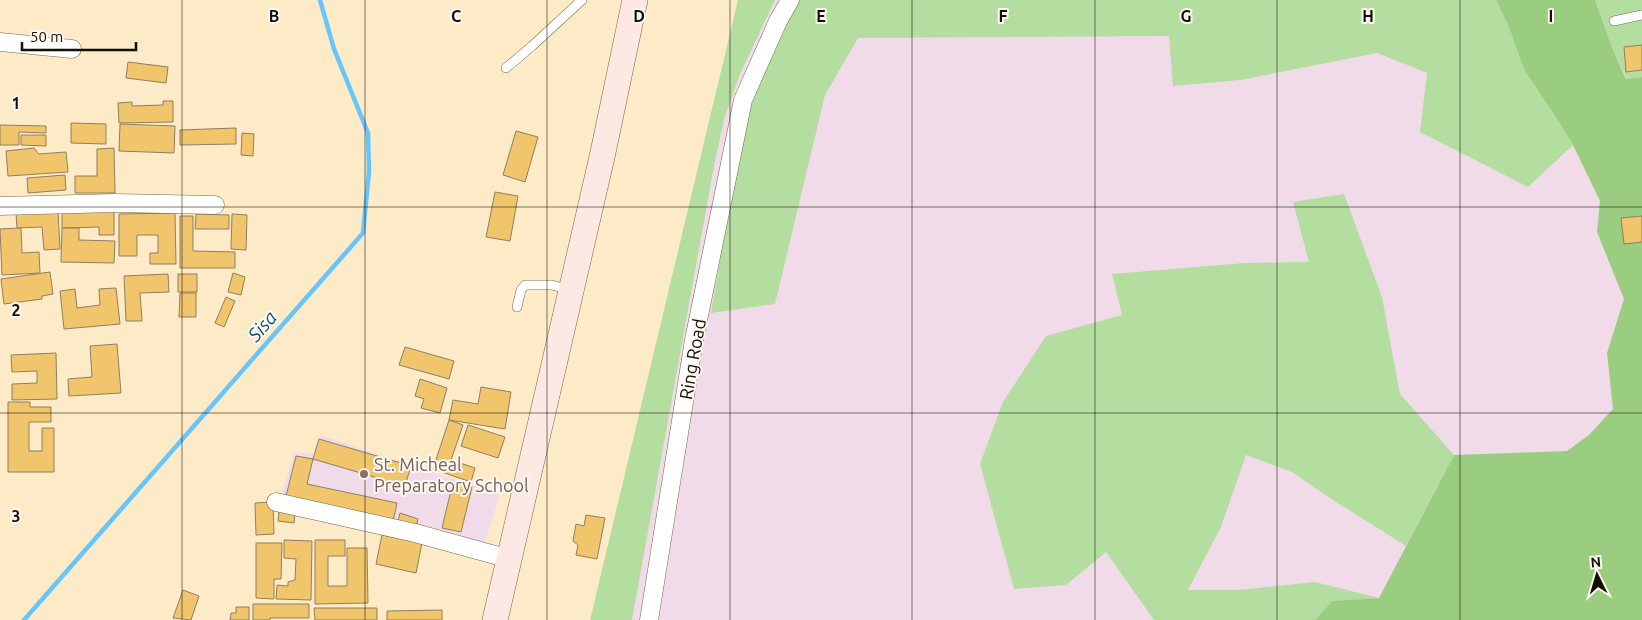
<svg xmlns="http://www.w3.org/2000/svg" width="1642" height="620" font-family="Ubuntu,sans-serif">
	<style>
		.education { fill: #f1dbe9 }
		.green { fill: #b4dea0 }
		.forest { fill: #9acd7f }
		.lines { fill: none; stroke-linecap: round; stroke-linejoin: round }
		.stream { stroke: #68c5fc; stroke-width: 4.5 }
		.building { fill: #f1c56c; stroke: #907f5f }
		.lane-casing { stroke: #766647; stroke-width: 10 }
		.street-casing { stroke: #766647; stroke-width: 19 }
		.secondary-casing { stroke: #766647; stroke-width: 26 }
		.lane { stroke: #fff; stroke-width: 9 }
		.street { stroke: #fff; stroke-width: 18 }
		.secondary { stroke: #fde8e4; stroke-width: 25 }
		.grid { fill: none; stroke: #140e03; stroke-width: 1; stroke-opacity: 0.55 }
		.education-dot { fill: #8d6e63; stroke: #fdf9f2; stroke-width: 2 }
		.labels { text-anchor: middle; dominant-baseline: central; stroke-width: 4; stroke-linejoin: round; paint-order: stroke }
		.street-label { font-size: 18px; fill: #140e03; stroke: #fdf9f2 }
		.education-label { font-size: 18px; fill: #785e54; stroke: #fdf9f2; text-anchor: start }
		.water-label { font-size: 19px; font-style: italic; fill: #085378; stroke: #fdf9f2 }
		.grid-label { font-size: 16px; text-anchor: middle; font-weight: bold; fill: #140e03; stroke: #fdf9f2; stroke-width: 4; stroke-linejoin: round; paint-order: stroke }
	</style>
	<rect width="100%" height="100%" fill="#fdeac7"/>
	<!-- education -->
	<g class="education">
		<polygon points="738,0 1642,0 1642,620 591,620"/>
		<polygon points="320,435 500,494 483,548 280,501 294,452 315,454"/>
	</g>
	<!-- green -->
	<g class="green">
		<polygon points="738,0 775,0 740,74 724,119 714,166 632,620 590,620"/>
		<polygon points="798,0 1496,0 1509,27 1573,145 1528,187 1420,132 1427,73 1377,53 1240,80 1173,86 1169,36 858,38 825,95 775,304 711,313 744,121 764,65"/>
		<polygon points="1595,0 1642,0 1642,77 1627,79 1611,45"/>
		<polygon points="1344,194 1382,297 1400,394 1454,455 1406,546 1330,498 1292,472 1246,455 1221,527 1188,590 1238,590 1315,582 1379,598 1332,601 1315,620 1154,620 1106,552 1066,585 1014,589 980,464 1003,402 1046,336 1122,315 1112,274 1244,263 1309,262 1293,202"/>
	</g>
	<!-- forest -->
	<polygon class="forest" points="1496,0 1595,0 1611,45 1626,79 1642,77 1642,620 1315,620 1332,601 1379,598 1454,455 1567,451 1589,435 1613,409 1607,353 1624,299 1597,232 1600,201 1573,145 1558,120 1524,69 1509,27"/>
	<g class="lines">
		<!-- stream -->
		<polyline class="stream" points="24,620 363,233 369,171 368,133 334,49 320,0"/>
	</g>
	<!-- building -->
	<g class="building">
		<polygon points="1642,45 1642,70 1626,72 1624,47"/>
		<polygon points="128,62 168,67 166,83 126,78"/>
		<polygon points="163,101 173,101 173,122 119,123 118,103 132,102 132,106 163,105"/>
		<polygon points="71,123 106,124 106,144 71,143"/>
		<polygon points="120,124 175,126 174,153 119,151"/>
		<polygon points="0,125 46,126 46,133 19,132 19,145 0,145"/>
		<polygon points="236,128 236,144 180,145 180,130"/>
		<polygon points="516,131 538,137 525,182 503,175"/>
		<polygon points="242,133 254,134 253,156 241,155"/>
		<polygon points="21,135 46,135 46,146 21,145"/>
		<polygon points="34,148 39,154 66,152 68,172 8,176 6,151"/>
		<polygon points="114,148 115,193 75,193 75,176 97,176 97,149"/>
		<polygon points="65,175 66,190 28,193 27,178"/>
		<polygon points="495,192 518,196 510,241 486,237"/>
		<polygon points="114,210 114,235 99,235 99,227 62,228 62,211"/>
		<polygon points="58,211 60,249 44,250 42,227 17,228 16,213"/>
		<polygon points="175,213 176,264 150,264 150,253 158,253 158,235 137,235 137,256 119,256 119,214"/>
		<polygon points="196,214 229,215 229,229 195,229"/>
		<polygon points="232,214 247,215 246,250 231,249"/>
		<polygon points="180,216 193,216 193,251 235,252 235,268 180,268"/>
		<polygon points="1642,216 1642,242 1624,244 1621,218"/>
		<polygon points="21,228 22,253 39,252 40,273 2,275 0,229"/>
		<polygon points="62,228 79,228 79,240 115,241 114,263 61,262"/>
		<polygon points="50,272 53,294 42,296 42,299 4,304 1,279"/>
		<polygon points="233,273 245,277 241,295 228,292"/>
		<polygon points="168,274 169,292 140,293 142,321 126,321 124,276"/>
		<rect x="178" y="274" width="19" height="18"/>
		<polygon points="116,288 120,324 64,329 60,291 75,289 77,308 100,305 99,289"/>
		<polygon points="180,293 196,293 196,317 179,317"/>
		<polygon points="226,297 235,301 224,327 215,323"/>
		<polygon points="117,344 121,393 69,396 68,379 92,377 90,346"/>
		<polygon points="405,347 454,361 449,379 399,365"/>
		<polygon points="56,353 57,399 12,400 12,384 37,383 37,371 12,372 11,355"/>
		<polygon points="420,379 447,388 440,413 421,408 424,399 415,396"/>
		<polygon points="481,387 511,392 505,429 449,420 453,400 478,404"/>
		<polygon points="8,402 30,402 30,407 51,407 51,422 29,422 29,451 42,451 42,428 54,428 54,472 8,472"/>
		<polygon points="449,420 463,425 451,460 475,468 471,482 433,469"/>
		<polygon points="468,425 505,437 498,458 461,446"/>
		<polygon points="319,439 411,466 405,486 313,459"/>
		<polygon points="296,456 313,459 307,484 397,503 393,522 286,496"/>
		<polygon points="453,482 472,487 461,532 442,528"/>
		<polygon points="273,502 274,534 256,535 255,503"/>
		<polygon points="279,511 295,513 294,523 278,521"/>
		<polygon points="400,513 418,519 416,527 398,521"/>
		<polygon points="586,515 605,518 597,559 576,555 578,545 573,541 576,524 584,526"/>
		<polygon points="382,535 422,543 416,573 376,564"/>
		<polygon points="284,540 312,541 311,600 276,599 277,585 288,586 288,582 295,580 296,559 284,558"/>
		<polygon points="315,540 345,540 345,556 328,556 328,586 347,586 347,548 367,548 368,603 315,604"/>
		<polygon points="256,543 282,543 281,579 274,579 274,599 256,598"/>
		<polygon points="183,590 199,596 191,620 173,618"/>
		<polygon points="253,604 309,604 309,618 270,618 270,620 253,620"/>
		<polygon points="236,607 249,607 249,620 230,620 231,613 236,613"/>
		<polygon points="314,608 377,608 377,620 315,620"/>
		<polygon points="442,610 442,620 387,620 387,611"/>
	</g>
	<g class="lines">
		<!-- lane casing -->
		<g class="lane-casing">
			<g id="lane">
				<polyline points="1614,21 1642,15"/>
				<polyline points="506,68 532,46 582,0"/>
				<polyline points="517,307 521,290 525,285 552,285 570,290"/>
			</g>
		</g>
		<!-- street casing -->
		<g class="street-casing">
			<g id="street">
				<polyline points="0,42 72,49"/>
				<polyline points="0,206 115,203 215,205"/>
				<polyline points="276,502 415,533 510,559"/>
				<polyline points="649,620 694,340 743,100 778,21 790,0"/>
			</g>
		</g>
		<!-- secondary casing -->
		<g class="secondary-casing">
			<polyline id="secondary" points="495,620 602,157 635,0"/>
		</g>
		<!-- lane -->
		<use href="#lane" class="lane"/>
		<!-- street -->
		<use href="#street" class="street"/>
		<!-- secondary -->
		<use href="#secondary" class="secondary"/>
	</g>
	<!-- grid -->
	<path class="grid" d="M182 0V620M365 0V620M547 0V620M730 0V620M912 0V620M1095 0V620M1277 0V620M1460 0V620M0 207H1642M0 413H1642"/>
	<!-- markers -->
	<circle class="education-dot" cx="364" cy="474" r="5"/>
	<g class="labels">
		<!-- street labels -->
		<g class="street-label">
			<text transform="translate(692 359) rotate(-80)">Ring Road</text>
		</g>
		<!-- education labels -->
		<g class="education-label">
			<text x="374" y="464">St. Micheal<tspan x="374" dy="21">Preparatory School</tspan></text>
		</g>
		<!-- water labels -->
		<g class="water-label">
			<text transform="translate(262 326) rotate(-49)">Sisa</text>
		</g>
	</g>
	<g class="grid-label">
		<text x="274" y="22">B</text>
		<text x="456" y="22">C</text>
		<text x="639" y="22">D</text>
		<text x="821" y="22">E</text>
		<text x="1003" y="22">F</text>
		<text x="1186" y="22">G</text>
		<text x="1368" y="22">H</text>
		<text x="1551" y="22">I</text>
		<text x="16" y="109">1</text>
		<text x="16" y="316">2</text>
		<text x="16" y="522">3</text>
	</g>
	<!-- north arrow -->
	<g transform="translate(1597 575) rotate(355)" stroke="#fdf9f2" stroke-width="4" paint-order="stroke">
	<path d="M0-4L9 19L0 12L-9 19Z" fill="#140e03"/>
	<text y="-8" font-size="14" font-weight="bold" text-anchor="middle" fill="#140e03">N</text>
	</g>
	<!-- scale -->
	<path d="M22 42v8h114v-8" fill="none" stroke="#140e03" stroke-width="2.5"/>
	<text x="30" y="42" font-size="15" fill="#140e03" stroke="#fdf9f2" stroke-width="4" paint-order="stroke">50 m</text>
</svg>
